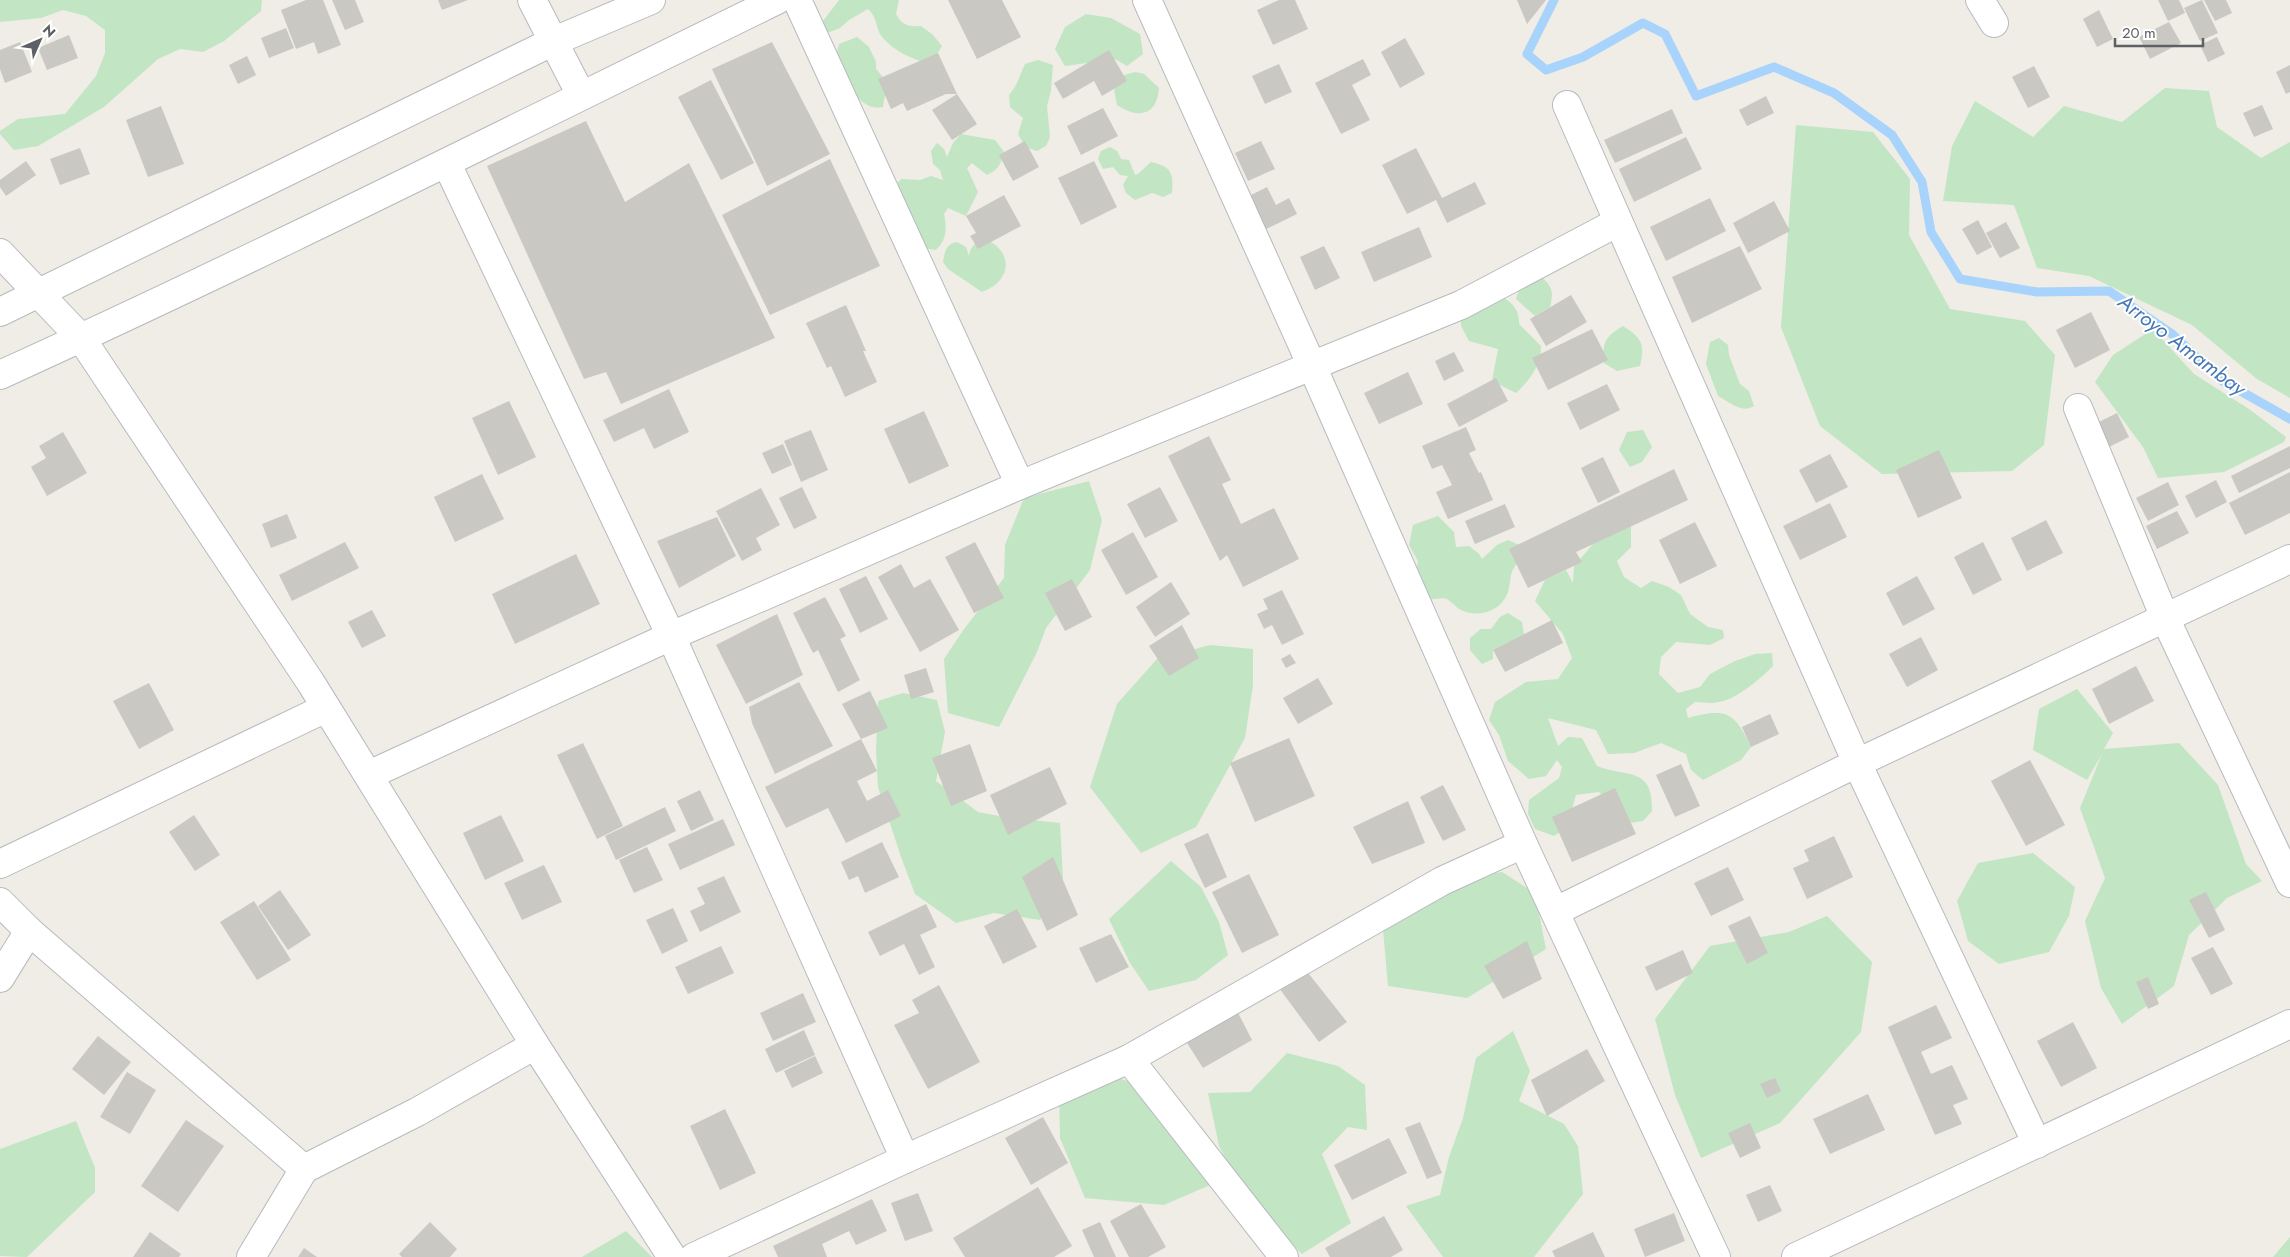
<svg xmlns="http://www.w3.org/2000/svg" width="2290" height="1257" font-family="Jost,sans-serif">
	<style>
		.green { fill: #c2e5c4 }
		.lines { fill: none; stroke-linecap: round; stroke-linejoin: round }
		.stream { stroke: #a7d3fc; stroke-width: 9 }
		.building { fill: #cac8c2 }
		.minor-casing { stroke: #b7babe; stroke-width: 30 }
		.minor { stroke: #fff; stroke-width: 28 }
		.labels { text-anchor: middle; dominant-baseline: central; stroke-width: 4; stroke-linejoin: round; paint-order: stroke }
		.water-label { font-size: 21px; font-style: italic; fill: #4778b6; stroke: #fff }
	</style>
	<rect width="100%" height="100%" fill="#efede5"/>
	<!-- green -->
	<g class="green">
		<polygon points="0,0 262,0 261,11 224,41 203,52 180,49 158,59 104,107 38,146 14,150 0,134 0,131 18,119 65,114 96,76 105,53 105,30 86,16 63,10 41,18 0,22"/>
		<path d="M839 0H899L896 14C902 25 908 27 921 26L933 35 942 46 931 63C915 62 890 49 880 34 875 24 877 17 868 9L849 20 840 28 827 33 823 21Z"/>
		<polygon points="1086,14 1111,18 1140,34 1143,54 1127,66 1115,59 1065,66 1055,49 1065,27"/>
		<path d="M857 37 869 47 876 62V69L883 77 885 95 883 107C860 113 845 79 834 63L839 44Z"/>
		<path d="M1038 60 1053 65 1051 91 1047 106 1050 137 1046 146 1037 151 1025 147 1018 134 1023 118 1010 107 1009 95C1018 85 1019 76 1025 64Z"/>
		<path d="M1135 72 1144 74 1159 88C1157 116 1138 119 1117 105L1114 89 1124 75Z"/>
		<polygon points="2165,88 2209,91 2217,127 2261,158 2290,142 2290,398 2257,379 2192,325 2089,276 2037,268 2014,205 1943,201 1952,146 1975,101 2033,137 2064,106 2122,122"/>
		<polygon points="1796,125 1873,132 1910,179 1909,235 1950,309 2025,321 2055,355 2044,445 2012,471 1882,474 1820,426 1781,327"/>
		<path d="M961 134 995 140 1004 152C1001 164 998 170 987 175L972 163 967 168 978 192 966 216 948 208 944 214C947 229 947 239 936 250L923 248 892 189 901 179 920 180 931 176 943 180 940 170 933 164 931 151 937 143 944 149 947 157 953 143Z"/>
		<path d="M1110 147 1117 151 1121 159 1129 160 1135 175 1138 174 1151 162C1171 166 1174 173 1172 193L1163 197 1152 193 1135 200 1126 193 1123 185 1128 176 1120 175 1113 167 1103 169 1098 159 1101 151Z"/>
		<path d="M983 238C1014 250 1013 281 982 292L948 269 943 262C945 251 946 244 957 242L966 247 969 256C970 247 975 243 983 238Z"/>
		<path d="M1539 275C1552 286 1554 290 1550 307L1535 316 1516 299 1522 280Z"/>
		<path d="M1491 290C1506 299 1520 305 1519 324L1541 346C1542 364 1529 381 1516 393L1492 381 1498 349 1469 341 1461 326V305Z"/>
		<path d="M1623 326C1642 338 1645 344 1640 366L1617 371 1604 363C1602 342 1605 337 1623 326Z"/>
		<polygon points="2153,329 2194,374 2249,409 2286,437 2284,442 2224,472 2158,478 2143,447 2095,382 2113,355"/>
		<path d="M1719 338 1728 345 1729 355 1740 384 1749 391 1754 406C1741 414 1730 402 1718 396L1706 364 1710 342Z"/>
		<polygon points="1643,430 1652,447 1642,462 1630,467 1619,450 1627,432"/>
		<polygon points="1089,481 1102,520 1090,570 1046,628 1037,652 999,727 948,713 944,659 964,629 1004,578 1005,545 1024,498"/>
		<path d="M1438 516 1454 532 1456 547 1469 546 1479 554 1482 559 1497 545 1508 540 1519 545 1522 558C1507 574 1513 574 1508 592 1501 612 1477 619 1459 609 1455 606 1452 602 1447 599 1441 597 1434 600 1428 599L1416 572 1418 561 1409 545 1413 525Z"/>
		<path d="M1631 526V547L1617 561 1624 577 1641 588 1652 581 1669 587 1681 595 1690 614 1708 627 1723 630 1724 638 1710 645 1676 642 1661 657 1659 674 1678 693 1700 687 1710 674 1735 661 1755 654 1772 653 1773 666C1760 679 1737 699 1719 702 1712 704 1703 702 1695 702L1686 709 1688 718C1726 708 1734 711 1751 747L1741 760 1703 780 1691 770 1686 754 1661 743 1634 753 1608 754 1596 730 1548 718 1558 746 1568 737 1582 738 1597 766C1628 778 1653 766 1652 811L1643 821 1630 823 1599 792 1576 795C1569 815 1575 824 1554 836L1535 829 1528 814 1529 800 1559 778 1562 767 1557 760 1546 776 1529 779 1508 761 1499 735 1489 720 1495 702 1526 682 1558 679 1572 658 1563 634 1535 601 1545 580 1566 570 1573 583 1574 566 1594 543Z"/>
		<polygon points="1508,613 1522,622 1524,635 1493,650 1493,659 1482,664 1470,650 1470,638 1481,629 1491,629 1500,617"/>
		<polygon points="1210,645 1253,649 1253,685 1245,738 1196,827 1141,853 1090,787 1117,704 1157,659"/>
		<polygon points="2077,689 2113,733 2104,749 2179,743 2218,785 2246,864 2262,881 2227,898 2189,935 2174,986 2122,1024 2101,988 2085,921 2105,878 2080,808 2102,754 2087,780 2033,750 2039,709"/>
		<polygon points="903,693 937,700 945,732 936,781 978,812 1005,817 1060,823 1063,879 1040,920 994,913 956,923 915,894 901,857 878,787 876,751 878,701"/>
		<polygon points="2033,853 2075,887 2069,916 2049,952 1999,964 1968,941 1957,901 1978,863"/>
		<polygon points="1171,861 1201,887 1219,922 1228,955 1196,980 1149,991 1130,963 1109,919"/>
		<polygon points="1502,872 1535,893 1546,949 1467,998 1388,986 1383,929 1442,881"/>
		<polygon points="1827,916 1872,962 1861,1032 1780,1123 1701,1158 1675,1095 1655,1019 1710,946 1789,932"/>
		<polygon points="1513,1031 1530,1071 1519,1101 1564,1124 1578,1146 1583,1194 1534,1257 1443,1257 1406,1206 1440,1195 1449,1157 1463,1118 1476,1058"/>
		<polygon points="1287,1053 1338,1066 1365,1085 1367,1130 1348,1127 1322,1154 1351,1223 1302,1254 1249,1202 1219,1146 1208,1093 1250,1092"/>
		<polygon points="1094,1070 1133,1083 1184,1145 1210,1185 1164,1205 1085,1198 1060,1138 1059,1092"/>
		<polygon points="76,1121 95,1168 95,1192 27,1257 0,1256 0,1149"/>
		<polygon points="626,1231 652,1257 582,1257"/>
		<polygon points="2290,1237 2290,1257 2273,1257"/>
	</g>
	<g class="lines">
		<!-- stream -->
		<polyline class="stream" points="1554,0 1527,54 1546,70 1583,57 1643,23 1665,34 1696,96 1774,67 1834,93 1892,135 1922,182 1931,232 1960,279 2037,292 2109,291 2172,334 2221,380 2290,419"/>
	</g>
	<!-- building -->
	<g class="building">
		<polygon points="306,0 323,0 341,45 318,54 314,42 296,49 281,10"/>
		<polygon points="332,0 355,0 364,22 345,30"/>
		<polygon points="438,0 468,0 442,10"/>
		<polygon points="948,0 1002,0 1021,37 977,59"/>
		<polygon points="1279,0 1295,0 1308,29 1273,45 1257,10"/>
		<polygon points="1517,0 1546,0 1527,24"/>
		<polygon points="2158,0 2179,0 2185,13 2168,21"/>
		<polygon points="2202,0 2218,33 2200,41 2184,8"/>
		<polygon points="2204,0 2226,0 2232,13 2215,21"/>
		<polygon points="2099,10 2113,39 2097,47 2083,19"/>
		<polygon points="2169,22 2181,43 2150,59 2139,37"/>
		<polygon points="286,28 294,48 269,58 261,38"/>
		<polygon points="69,35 78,58 47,70 38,48"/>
		<polygon points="2217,37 2225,54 2208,62 2200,45"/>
		<polygon points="1405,38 1425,74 1400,88 1381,52"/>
		<polygon points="20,42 32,72 5,83 0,69 0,50"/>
		<polygon points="772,42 830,154 767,186 712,69"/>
		<polygon points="1109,50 1127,81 1102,96 1094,81 1063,99 1054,83"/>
		<polygon points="938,53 957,94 977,124 952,140 932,110 957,94 946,94 907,111 903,103 891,109 878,79"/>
		<polygon points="247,56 256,75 238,84 229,65"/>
		<polygon points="1363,59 1371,75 1352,85 1370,120 1341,134 1315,83"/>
		<polygon points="1279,64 1292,92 1265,104 1252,76"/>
		<polygon points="2290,65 2290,92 2286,94 2276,72"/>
		<polygon points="2034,66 2050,97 2028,108 2012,77"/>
		<polygon points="711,80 754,163 721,180 678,97"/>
		<polygon points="1766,96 1774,113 1747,126 1739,110"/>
		<polygon points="2262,105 2273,129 2254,137 2243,113"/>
		<polygon points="161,106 184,164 148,177 126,120"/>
		<polygon points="1103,108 1118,136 1081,155 1067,126"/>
		<polygon points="1672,109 1683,133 1615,163 1604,140"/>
		<polygon points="586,121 625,202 689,163 775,338 621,404 606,372 584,379 487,166"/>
		<polygon points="1686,137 1702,169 1634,202 1619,169"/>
		<polygon points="1025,141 1039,167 1013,181 999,155"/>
		<polygon points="1261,141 1275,169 1248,181 1235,153"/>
		<polygon points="80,148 90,174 60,185 50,159"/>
		<polygon points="1416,148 1442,198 1475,182 1486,204 1447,223 1436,200 1407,214 1382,165"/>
		<polygon points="830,159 880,266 770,315 722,215"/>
		<polygon points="26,161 36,175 6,196 0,187 0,180"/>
		<polygon points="1094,161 1117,207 1081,225 1058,178"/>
		<polygon points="1267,187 1276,205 1289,198 1297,214 1260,232 1243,199"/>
		<polygon points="1004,195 1021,226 978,249 970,236 976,233 966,216"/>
		<polygon points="1710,198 1726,231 1666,261 1650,227"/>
		<polygon points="1774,201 1790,231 1748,253 1733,223"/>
		<polygon points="1978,220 1992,247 1977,255 1962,229"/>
		<polygon points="2006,222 2020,248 2000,258 1986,233"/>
		<polygon points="1419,227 1432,257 1374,282 1361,252"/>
		<polygon points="1324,246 1340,278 1315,290 1300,257"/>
		<polygon points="1740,246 1762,289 1692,323 1672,277"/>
		<polygon points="1571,295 1587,322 1546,346 1530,319"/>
		<polygon points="846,305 866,351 863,351 877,382 845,397 831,366 827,368 806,323"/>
		<polygon points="2091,312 2110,350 2075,368 2056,330"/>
		<polygon points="1592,329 1608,360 1548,390 1532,358"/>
		<polygon points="1454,352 1464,371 1444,381 1435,361"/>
		<polygon points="1408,372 1423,404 1379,424 1364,393"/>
		<polygon points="1496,378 1508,401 1459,427 1447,404"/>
		<polygon points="1607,384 1620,410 1580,430 1567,403"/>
		<polygon points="669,389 689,432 654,449 644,428 614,442 603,420"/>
		<polygon points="509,401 536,457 498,475 472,418"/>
		<polygon points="924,411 949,466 909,484 884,429"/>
		<polygon points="2117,413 2129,437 2107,448 2095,424"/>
		<polygon points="1466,427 1476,450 1469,453 1479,473 1481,472 1493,500 1448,519 1436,492 1452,485 1442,465 1432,469 1422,446"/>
		<polygon points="811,430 828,470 801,482 784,441"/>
		<polygon points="63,432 87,473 47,496 31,467 46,458 39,446"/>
		<polygon points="1209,436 1231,480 1222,484 1241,524 1274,508 1299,559 1243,587 1227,555 1220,561 1168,456"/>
		<polygon points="783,444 792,465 772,474 762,453"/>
		<polygon points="2290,446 2290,468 2239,493 2231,476"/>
		<polygon points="1939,450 1962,498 1918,518 1896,470"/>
		<polygon points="1830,454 1848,487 1816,503 1799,470"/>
		<polygon points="1603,457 1620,492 1598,503 1581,468"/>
		<polygon points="1674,469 1688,500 1576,552 1582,562 1528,588 1509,549"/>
		<polygon points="2290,472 2290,513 2245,535 2229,503"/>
		<polygon points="482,474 504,519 455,542 434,497"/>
		<polygon points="2216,480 2227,502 2196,518 2185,496"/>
		<polygon points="2168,482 2179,505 2148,521 2136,498"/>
		<polygon points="802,487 817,518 794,529 779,498"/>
		<polygon points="1160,487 1178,521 1145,538 1127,504"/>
		<polygon points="761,488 780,525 756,538 762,550 742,561 716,511"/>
		<polygon points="1830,503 1847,537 1800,560 1783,526"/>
		<polygon points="1505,504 1515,527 1475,544 1465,521"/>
		<polygon points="2177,511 2189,533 2157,549 2146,526"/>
		<polygon points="287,514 297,538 271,548 262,524"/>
		<polygon points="717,517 736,556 679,588 657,541"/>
		<polygon points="2046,520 2063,553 2027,571 2011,538"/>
		<polygon points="1695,522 1717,566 1680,584 1659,540"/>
		<polygon points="1133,532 1158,577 1126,595 1101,550"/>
		<polygon points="345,542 359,568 292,601 279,575"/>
		<polygon points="975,542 1004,598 974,613 945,557"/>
		<polygon points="1983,542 2002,580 1973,595 1954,557"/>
		<polygon points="576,554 600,604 515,644 492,594"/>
		<polygon points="901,564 914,588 930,579 959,630 920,652 878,577"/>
		<polygon points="866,576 888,619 860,633 839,589"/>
		<polygon points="1917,576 1935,609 1903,626 1886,593"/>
		<polygon points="1072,579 1092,617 1065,631 1045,593"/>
		<polygon points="1171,582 1190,614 1155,637 1136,607"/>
		<polygon points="1282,590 1304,634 1282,645 1272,625 1264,629 1257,614 1268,609 1263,599"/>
		<polygon points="825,597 846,636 840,639 860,680 838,692 818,650 813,653 793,613"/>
		<polygon points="372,610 386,636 362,648 348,622"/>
		<polygon points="777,614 803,675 746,704 716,645"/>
		<polygon points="1552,620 1563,643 1505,672 1493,650"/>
		<polygon points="1182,625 1199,658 1169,676 1149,646"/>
		<polygon points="1921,637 1938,670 1907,687 1889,654"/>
		<polygon points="1290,654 1296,663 1286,668 1281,659"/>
		<polygon points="2136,666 2154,701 2109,724 2092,689"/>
		<polygon points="926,668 934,692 911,699 904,675"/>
		<polygon points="1318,678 1333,704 1298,724 1283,698"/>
		<polygon points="799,682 833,746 775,774 752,723 749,707"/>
		<polygon points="149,683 174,730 139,749 113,701"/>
		<polygon points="870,691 888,728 861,739 842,704"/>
		<polygon points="1770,714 1779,734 1751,747 1742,727"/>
		<polygon points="1289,738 1315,796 1255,822 1230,763"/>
		<polygon points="861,739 877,771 857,781 867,801 888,790 901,816 846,843 828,808 786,828 765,787"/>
		<polygon points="583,743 623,826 597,839 557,755"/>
		<polygon points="970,744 987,791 951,806 932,758"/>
		<polygon points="2030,760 2065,825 2026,846 1991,781"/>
		<polygon points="1681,764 1700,806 1675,817 1656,775"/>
		<polygon points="1050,767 1067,804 1008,835 990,795"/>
		<polygon points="1443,785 1466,830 1443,841 1420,797"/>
		<polygon points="1615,788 1636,834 1572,862 1552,817"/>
		<polygon points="700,790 714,820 691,831 677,801"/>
		<polygon points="1408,801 1425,843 1372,864 1353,827"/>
		<polygon points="665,807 676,831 616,860 605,836"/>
		<polygon points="194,815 220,855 195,871 169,832"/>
		<polygon points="501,815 524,861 485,880 463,833"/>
		<polygon points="723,819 735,845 680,870 668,844"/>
		<polygon points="1208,833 1227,877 1205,888 1184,844"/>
		<polygon points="1834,836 1853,877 1807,899 1793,868 1809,861 1804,850"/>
		<polygon points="882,842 899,877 865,893 858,876 849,880 841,862"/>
		<polygon points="647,847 663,880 634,893 619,860"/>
		<polygon points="1053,857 1078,915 1047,931 1022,877"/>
		<polygon points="544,865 562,902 522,920 504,883"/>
		<polygon points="1728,867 1744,900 1711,916 1694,883"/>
		<polygon points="1249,874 1279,935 1242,953 1212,892"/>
		<polygon points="724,876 741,912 700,932 690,911 705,904 697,888"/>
		<polygon points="280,890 311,935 288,950 258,906"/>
		<polygon points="2206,892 2225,930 2209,938 2189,900"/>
		<polygon points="254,901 291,960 257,980 220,922"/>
		<polygon points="926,904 937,927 920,935 935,967 919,975 904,944 880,956 868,932"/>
		<polygon points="673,908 688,941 662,954 646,920"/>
		<polygon points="1017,909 1037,947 1003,964 984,926"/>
		<polygon points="1750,916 1768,953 1747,964 1728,926"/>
		<polygon points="1111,934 1129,967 1096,983 1079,948"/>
		<polygon points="1527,941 1542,979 1503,999 1484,966"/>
		<polygon points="721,946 734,973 688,994 675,967"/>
		<polygon points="2213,947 2233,984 2211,995 2191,958"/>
		<polygon points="1683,950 1693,973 1656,991 1645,967"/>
		<polygon points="1305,969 1347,1022 1319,1042 1279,988"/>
		<polygon points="2148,977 2159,1004 2148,1009 2136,982"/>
		<polygon points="939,985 980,1062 928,1089 894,1025 919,1013 912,1000"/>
		<polygon points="803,993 816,1022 773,1041 760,1013"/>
		<polygon points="1233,1003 1252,1040 1203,1068 1180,1032"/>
		<polygon points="1936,1005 1952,1038 1921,1052 1931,1074 1952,1065 1968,1099 1953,1105 1962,1124 1935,1135 1888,1027"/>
		<polygon points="2073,1022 2097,1068 2061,1087 2037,1041"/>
		<polygon points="804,1030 815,1055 776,1073 765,1049"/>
		<polygon points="98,1036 131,1062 104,1095 72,1069"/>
		<polygon points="1587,1049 1605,1081 1547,1116 1531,1080"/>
		<polygon points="815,1056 823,1073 792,1088 784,1071"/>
		<polygon points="127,1072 156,1090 130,1134 100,1117"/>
		<polygon points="1775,1078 1781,1091 1767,1098 1760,1084"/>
		<polygon points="1868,1094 1885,1130 1830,1154 1813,1119"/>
		<polygon points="725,1109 756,1173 720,1190 690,1126"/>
		<polygon points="1043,1117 1068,1163 1031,1185 1005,1138"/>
		<polygon points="186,1120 224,1146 178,1212 141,1186"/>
		<polygon points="1420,1122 1442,1173 1427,1179 1405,1128"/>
		<polygon points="1750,1123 1761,1148 1740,1158 1728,1133"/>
		<polygon points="1389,1138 1407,1173 1352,1200 1334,1165"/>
		<polygon points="1770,1185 1782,1211 1758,1222 1746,1195"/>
		<polygon points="1038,1187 1072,1246 1054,1257 965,1257 953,1238"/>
		<polygon points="918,1193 933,1231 905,1241 891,1203"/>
		<polygon points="872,1199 887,1231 856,1245 849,1231 822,1244 827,1257 778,1257 773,1246"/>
		<polygon points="1141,1204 1166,1247 1148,1257 1129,1257 1110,1221"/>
		<polygon points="1674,1213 1685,1241 1645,1257 1634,1229"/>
		<polygon points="1384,1216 1403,1250 1391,1257 1330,1257 1325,1248"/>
		<polygon points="430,1222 457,1249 450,1257 402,1257 399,1254"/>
		<polygon points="1100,1222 1116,1257 1094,1257 1082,1230"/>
		<polygon points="150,1232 181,1254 179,1257 133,1257"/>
		<polygon points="1593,1232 1605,1257 1555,1257 1552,1251"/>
		<polygon points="304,1248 317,1257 298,1257"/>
	</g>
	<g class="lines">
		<!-- minor casing -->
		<g class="minor-casing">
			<g id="minor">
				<polyline points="532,0 581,95"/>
				<polyline points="797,0 1020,485"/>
				<polyline points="1147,0 1312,366 1523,844 1716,1257"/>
				<polyline points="1980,0 1994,23"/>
				<polyline points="1567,105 1857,763 2037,1144"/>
				<polyline points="447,164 671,636 905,1159"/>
				<polyline points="0,253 81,338 311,683 535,1045 672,1257"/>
				<polyline points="0,312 552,42 651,0"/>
				<path d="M0 375C262 256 519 126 777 0"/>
				<polyline points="2078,408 2165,618 2290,883"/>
				<polyline points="369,775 671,636 1020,485 1461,305 1618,222"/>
				<polyline points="0,864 326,708"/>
				<polyline points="0,902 29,931 304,1169"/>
				<polyline points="1556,911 1857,763 2290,559"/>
				<polyline points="0,978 29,931"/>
				<polyline points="1129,1059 1284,1257"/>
				<polyline points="251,1257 304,1169 417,1112 535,1045"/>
				<polyline points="694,1257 905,1159 1129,1059 1442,881 1523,844"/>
				<polyline points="1796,1257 2290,1024"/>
			</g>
		</g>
		<!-- minor -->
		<use href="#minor" class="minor"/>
	</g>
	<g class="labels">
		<!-- water labels -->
		<g class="water-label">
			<text transform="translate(2182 345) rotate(37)">Arroyo Amambay</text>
		</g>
	</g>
	<!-- north arrow -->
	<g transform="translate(40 40) rotate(45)" stroke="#ffffff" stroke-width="4" paint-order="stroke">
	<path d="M0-4L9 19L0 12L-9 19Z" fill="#5d6065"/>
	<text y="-8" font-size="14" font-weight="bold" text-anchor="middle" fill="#5d6065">N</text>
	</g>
	<!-- scale -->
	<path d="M2115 38v8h88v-8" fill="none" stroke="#5d6065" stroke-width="2.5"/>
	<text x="2122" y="38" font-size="15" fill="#5d6065" stroke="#ffffff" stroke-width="4" paint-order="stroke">20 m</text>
</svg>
